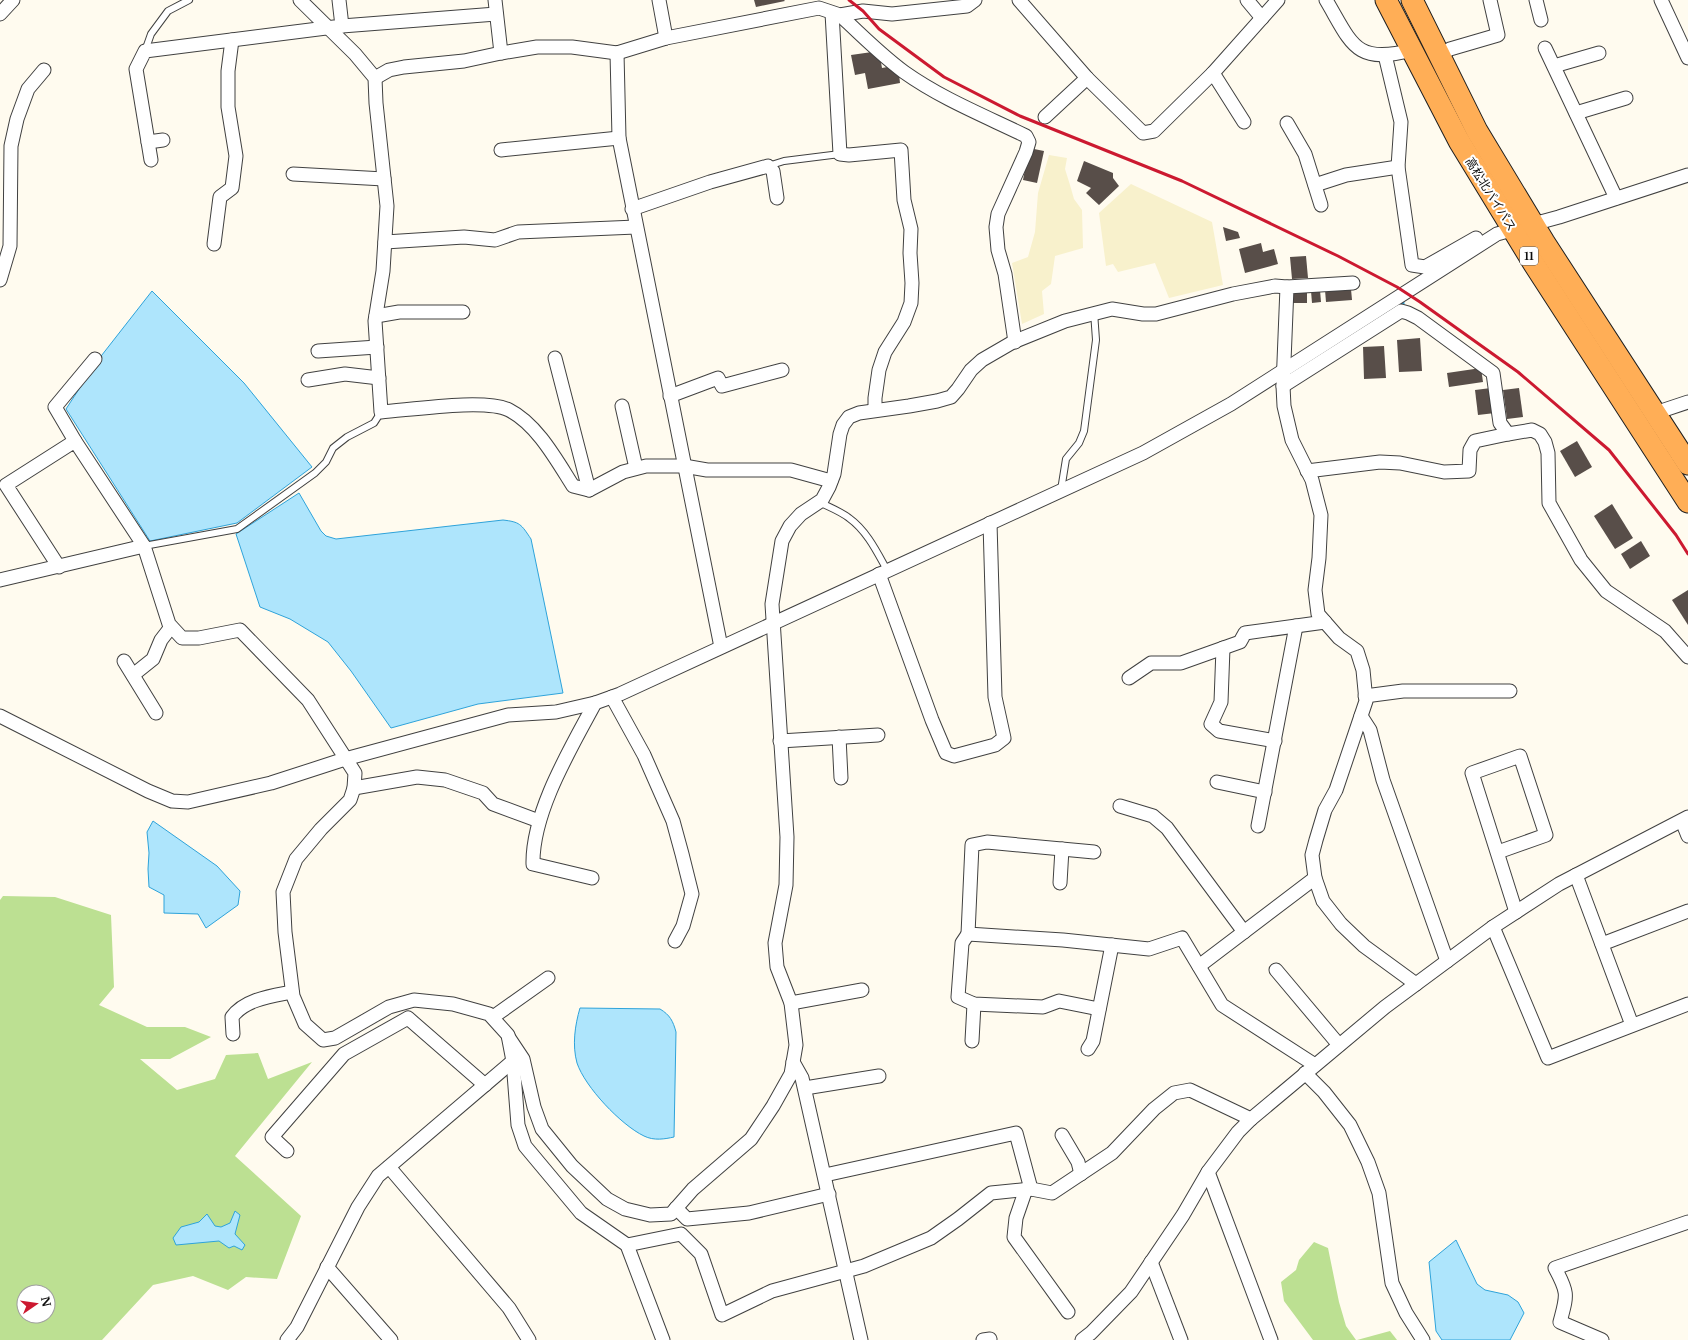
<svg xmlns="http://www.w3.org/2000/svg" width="1688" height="1340" font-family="'Libre Baskerville','Noto Sans JP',serif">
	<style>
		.farmland { fill: #f8f1cc }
		.forest { fill: #bce092; fill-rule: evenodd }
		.water { fill: #aee5fc; stroke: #2ea3da }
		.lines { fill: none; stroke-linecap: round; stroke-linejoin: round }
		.stream { stroke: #2ea3da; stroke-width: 5 }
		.building { fill: #584e49 }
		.service-casing { stroke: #414141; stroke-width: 8 }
		.minor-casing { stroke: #414141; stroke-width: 15 }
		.trunk-casing { stroke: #1f1f1f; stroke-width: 23 }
		.service { stroke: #fff; stroke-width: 6 }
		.minor { stroke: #fff; stroke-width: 13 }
		.trunk { stroke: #ffae56; stroke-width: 21 }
		.rail { stroke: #cc1930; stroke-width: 3 }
		.labels { text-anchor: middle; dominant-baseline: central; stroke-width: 4; stroke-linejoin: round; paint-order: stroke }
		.shield { fill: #fff; stroke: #565656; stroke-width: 1 }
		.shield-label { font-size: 11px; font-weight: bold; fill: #0e0e0e }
		.street-label { font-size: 12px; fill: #0e0e0e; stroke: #fff }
	</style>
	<rect width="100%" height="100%" fill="#fffbef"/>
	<!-- farmland -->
	<g class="farmland">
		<polygon points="1049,155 1067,158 1065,169 1070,185 1074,199 1082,210 1083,248 1055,256 1051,284 1042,291 1044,314 1022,324 1012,263 1028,257 1035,232 1038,193"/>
		<polygon points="1131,184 1212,222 1223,285 1169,298 1155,263 1118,272 1113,264 1106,266 1099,213"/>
	</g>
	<!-- forest -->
	<g class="forest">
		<path d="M3 896 55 897 111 915 114 987 99 1005 147 1027H185L211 1037 170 1059H140L177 1090 215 1079 226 1055 258 1053 268 1079 312 1062 235 1156 301 1216 277 1279 246 1277 228 1290 193 1276 153 1285 102 1340H0V900ZM24 1292H48V1316H24Z"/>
		<polygon points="1314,1242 1328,1248 1339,1302 1346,1326 1356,1340 1313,1340 1284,1301 1281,1282 1296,1270 1299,1260"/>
		<polygon points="1390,1331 1397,1340 1357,1340"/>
	</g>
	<!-- water -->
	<g class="water">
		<polygon points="152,291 244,383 312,467 237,523 150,541 66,409 98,360"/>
		<path d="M299 493 321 531 326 536 336 539 503 520C520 522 521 524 531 539L563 693 478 704 391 728 351 671 328 642 290 619 260 607 236 534Z"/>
		<polygon points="153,821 217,866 240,891 238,905 206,928 198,914 164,913 164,895 149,887 148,869 149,853 147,832"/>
		<path d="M580 1008 660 1009C670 1015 673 1021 676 1032L674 1137C665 1139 654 1141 644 1136 621 1125 585 1087 577 1063 572 1045 575 1025 580 1008Z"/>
		<polygon points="235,1211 240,1215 235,1234 245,1245 242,1250 234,1246 229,1248 219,1241 176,1245 173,1238 181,1227 199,1222 207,1214 215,1226 221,1227 230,1223"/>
		<polygon points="1456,1240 1477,1284 1485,1290 1508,1295 1518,1302 1524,1313 1510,1340 1442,1340 1436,1331 1429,1262"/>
	</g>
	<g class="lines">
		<!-- stream -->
		<g class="stream">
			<polyline points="1394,308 1402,303"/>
			<polyline points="1345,339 1360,330"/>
		</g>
	</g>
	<!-- building -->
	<g class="building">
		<polygon points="754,0 784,0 785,1 756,7"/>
		<polygon points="879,51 882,68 898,65 900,83 868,89 865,73 855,75 851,55"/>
		<polygon points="1029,148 1044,151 1037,183 1023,180"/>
		<polygon points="1084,161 1113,173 1113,178 1119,186 1099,205 1086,193 1091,188 1077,181"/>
		<polygon points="1223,227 1238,232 1240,238 1226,241"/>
		<polygon points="1261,243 1263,252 1274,249 1278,264 1245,273 1239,249"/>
		<polygon points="1306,256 1308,278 1292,279 1290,257"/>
		<polygon points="1351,289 1352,300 1326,302 1325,290"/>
		<polygon points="1307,290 1307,303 1292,303 1292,291"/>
		<polygon points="1320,290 1321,302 1312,303 1311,291"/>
		<polygon points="1420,338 1422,371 1399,372 1397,340"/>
		<polygon points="1384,346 1386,378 1364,379 1363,347"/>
		<polygon points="1481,368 1483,382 1449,387 1447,373"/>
		<polygon points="1491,388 1495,413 1478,415 1475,390"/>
		<polygon points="1519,388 1523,417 1507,419 1503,390"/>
		<polygon points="1577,441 1592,467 1575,477 1560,451"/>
		<polygon points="1612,504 1633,538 1615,549 1594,516"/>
		<polygon points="1641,541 1650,556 1630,569 1621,554"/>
		<polygon points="1688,590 1688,625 1672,600"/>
	</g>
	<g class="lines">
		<!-- service casing -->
		<g class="service-casing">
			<g id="service">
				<polyline points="145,51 151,34 168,11 189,0"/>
				<polyline points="768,166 784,161 840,154"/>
				<polyline points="1061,490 1066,459 1079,443 1084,431 1096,340 1094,312"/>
				<path d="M819 502C829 507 840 511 849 518 867 531 877 552 887 570"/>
				<polyline points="144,546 237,529 315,473 326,462 333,448 347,437 374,423 381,412"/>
			</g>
		</g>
		<!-- minor casing -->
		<g class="minor-casing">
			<g id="minor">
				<path d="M300 0 355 54 375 78 376 103 387 206 383 271 375 321 381 412C410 410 485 398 509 410 537 424 557 461 573 486L589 490 623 472 646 466H684L707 470H791L831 481"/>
				<polyline points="495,0 501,53"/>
				<polyline points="659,0 666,38"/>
				<polyline points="1019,0 1087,78 1143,133 1154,131 1213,73 1278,0"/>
				<polyline points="1247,0 1262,18"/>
				<path d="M1326 0C1352 44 1355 65 1412 50"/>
				<polyline points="1536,0 1541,20"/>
				<polyline points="1661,0 1688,58"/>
				<polyline points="832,13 840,154 849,155 901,150 904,200 911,229 910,253 912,283 911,303 904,322 885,352 879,370 875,398 875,410"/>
				<polyline points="0,14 13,0"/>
				<path d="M840 15C861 35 881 55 904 72 942 99 985 116 1026 136L1029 142 1026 152 998 214 996 227 998 250 1005 274 1015 342"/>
				<polyline points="342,26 496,14"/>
				<polyline points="1545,48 1616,198"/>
				<polyline points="617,53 619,138 721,647"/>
				<polyline points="1385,55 1401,122 1398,167 1412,265 1425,267 1476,238"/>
				<polyline points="1440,55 1450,49 1498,35 1490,0"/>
				<polyline points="1554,66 1599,53"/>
				<polyline points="1213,73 1244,122"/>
				<polyline points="375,78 389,70 404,67 464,61 501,53 537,47 572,47 617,53 666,38 819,8 840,15 863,11 892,14 967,6 975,0"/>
				<polyline points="1576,113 1626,98"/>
				<polyline points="1045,117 1087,78"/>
				<polyline points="1287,123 1305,154 1321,205"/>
				<polyline points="148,142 163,140"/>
				<polyline points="501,150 619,138"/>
				<polyline points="151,160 136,69 145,51 342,26 339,0"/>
				<polyline points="293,174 384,179"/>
				<polyline points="1315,185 1346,175 1398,167"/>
				<polyline points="632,209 710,182 768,166 773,171 777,198"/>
				<polyline points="385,242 464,237 495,240 518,232 636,227"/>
				<polyline points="214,244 220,197 232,188 236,156 228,107 228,71 232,40"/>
				<polyline points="0,280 10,246 11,146 17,119 28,89 44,70"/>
				<polyline points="1353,283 1287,287 1283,386 1284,406 1292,440 1312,480 1321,515 1319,558 1315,590 1318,614 1339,638 1357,651 1363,670 1366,701 1336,790 1325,810 1316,840 1312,855 1315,878 1323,901 1341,924 1364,946 1416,984"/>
				<polyline points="376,316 399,312 463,312"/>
				<polyline points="318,351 377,347"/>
				<polyline points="555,358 589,490"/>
				<polyline points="308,380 345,374 379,378"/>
				<polyline points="1283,386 1401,311 1408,313 1418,318 1493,373 1500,423 1508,434 1532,430 1540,434 1545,442 1548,453 1549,503 1581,560 1606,591 1665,631 1688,657"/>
				<polyline points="670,396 718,378 722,386 782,370"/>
				<polyline points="622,406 636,468"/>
				<polyline points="1655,413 1688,402"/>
				<polyline points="75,441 55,407 95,359"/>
				<polyline points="1307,471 1380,462 1400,463 1444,472 1469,471 1470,450 1475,441 1508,434"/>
				<polyline points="59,567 6,485 75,441 144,546 169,624 182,638 199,638 240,630 308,700 355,773 354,788 350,800 321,829 296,859 283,892 285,932 293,996 305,1024 323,1040 335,1038 389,1007 414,1000 453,1004 489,1014 508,1035 513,1061 518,1125 525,1146 581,1213 627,1245 663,1340"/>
				<polyline points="879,574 932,720 946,753 954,756 995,745 1004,738 995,697 990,523"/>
				<polyline points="0,580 144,546"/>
				<polyline points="1223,648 1221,702 1211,724 1219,731 1275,741"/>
				<polyline points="124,661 156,713"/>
				<polyline points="133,675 153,659 161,640 171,627"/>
				<polyline points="1129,678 1151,663 1181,663 1240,642 1245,633 1325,622"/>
				<polyline points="1365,696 1403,691 1510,691"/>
				<polyline points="612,697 644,755 673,821 682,854 692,894 683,926 675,941"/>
				<polyline points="0,716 148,791 172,801 188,802 271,783 345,759 508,715 556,712 595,703 620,694 1143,453 1231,404 1497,234 1559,217 1688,175"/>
				<polyline points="1361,716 1370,730 1383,780 1447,961"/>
				<polyline points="839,737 841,778"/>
				<polyline points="780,741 878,735"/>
				<polyline points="1217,782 1265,792"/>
				<polyline points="354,788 417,777 445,780 483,793 493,804 539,821"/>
				<polyline points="1120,806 1153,816 1167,828 1244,932"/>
				<polyline points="1682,821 1688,836"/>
				<polyline points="1258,826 1296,626"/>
				<polyline points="1094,852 987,842 972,845 968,934 1063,940 1149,949 1182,938 1222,1005 1315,1065"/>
				<polyline points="1498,852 1546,835 1520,756 1472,773 1516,912"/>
				<polyline points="1576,875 1632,1025"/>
				<path d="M592 878 533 864C532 812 571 748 595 703"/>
				<polyline points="1060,883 1062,849"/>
				<polyline points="1493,927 1548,1058 1688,1004"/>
				<polyline points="968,934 962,943 958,997 974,1004 1043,1007 1059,1001 1099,1009"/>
				<polyline points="1602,944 1688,911"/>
				<polyline points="1199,966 1315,878"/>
				<polyline points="1276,970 1339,1045"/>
				<polyline points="791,1003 862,990"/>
				<polyline points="493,1017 548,978"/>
				<path d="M233 1034 232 1017C245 999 272 996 292 992"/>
				<polyline points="509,1038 523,1059 534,1107 542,1129 572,1166 607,1199 625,1209 650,1215 671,1214 693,1189 751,1139 773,1106 791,1074 796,1045 791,1003 777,967 775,943 786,885 787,837 772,604 782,541 790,526 801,514 822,500 829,487 834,474 840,434 843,425 849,417 859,413 909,406 937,401 951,397 958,389 971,370 982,360 1013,342 1065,321 1112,309 1143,314 1156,314 1233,294 1275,286 1287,287"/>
				<polyline points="972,1041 974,1004"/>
				<polyline points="1088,1049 1093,1041 1112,945"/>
				<polyline points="793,1062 802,1078 861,1340"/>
				<polyline points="1305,1073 1324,1092 1350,1125 1368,1162 1379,1193 1392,1283 1406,1313 1423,1340"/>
				<polyline points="805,1088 879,1076"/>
				<polyline points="1062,1135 1078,1162 1081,1174"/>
				<polyline points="287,1151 272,1137 344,1054 408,1018 485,1085"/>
				<polyline points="389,1167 509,1308 529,1340"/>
				<polyline points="1208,1172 1271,1340"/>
				<polyline points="825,1175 1016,1133 1031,1189"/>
				<polyline points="1026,1189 1016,1218 1014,1237 1068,1312"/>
				<polyline points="676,1208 687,1219 749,1213 829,1194"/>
				<polyline points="627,1245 681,1234 701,1254 722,1315 772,1291 864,1266 931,1238 958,1219 991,1193 1031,1189 1052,1193 1112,1153 1154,1109 1174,1093 1190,1090 1251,1119"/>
				<polyline points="1151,1262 1181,1340"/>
				<polyline points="327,1267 391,1340"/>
				<polyline points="287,1340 297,1327 358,1207 378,1176 513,1061"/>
				<polyline points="983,1340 990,1339"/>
				<polyline points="1082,1340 1091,1333 1131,1292 1183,1215 1208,1172 1238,1132 1251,1119 1385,1007 1493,927 1559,884 1688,817"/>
				<path d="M1602 1340 1560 1322C1567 1295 1569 1294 1555 1268L1688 1222"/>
			</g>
		</g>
		<!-- trunk casing -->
		<g class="trunk-casing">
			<g id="trunk">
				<polyline points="1386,0 1459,141 1534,264 1688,502"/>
				<polyline points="1412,0 1477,131 1544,242 1688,464"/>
			</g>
		</g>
		<!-- service -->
		<use href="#service" class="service"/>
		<!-- minor -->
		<use href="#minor" class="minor"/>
		<!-- trunk -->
		<use href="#trunk" class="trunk"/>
		<!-- rail -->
		<polyline class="rail" points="849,0 863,11 879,29 944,77 1020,116 1182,181 1338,256 1397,287 1420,302 1518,372 1609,450 1676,535 1688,554"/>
	</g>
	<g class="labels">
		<!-- shield labels -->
		<rect class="shield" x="1520" y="247" width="18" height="18" rx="3"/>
		<g class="shield-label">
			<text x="1529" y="256">11</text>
		</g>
		<!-- street labels -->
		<g class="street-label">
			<text transform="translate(1491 194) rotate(58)">高松北バイパス</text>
		</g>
	</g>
	<!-- north arrow -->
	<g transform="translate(36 1304) rotate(77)"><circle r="19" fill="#ffffff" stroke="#9f9f9f"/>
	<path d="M0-3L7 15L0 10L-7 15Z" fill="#cc1930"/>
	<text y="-6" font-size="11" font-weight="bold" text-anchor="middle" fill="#0e0e0e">N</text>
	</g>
</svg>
